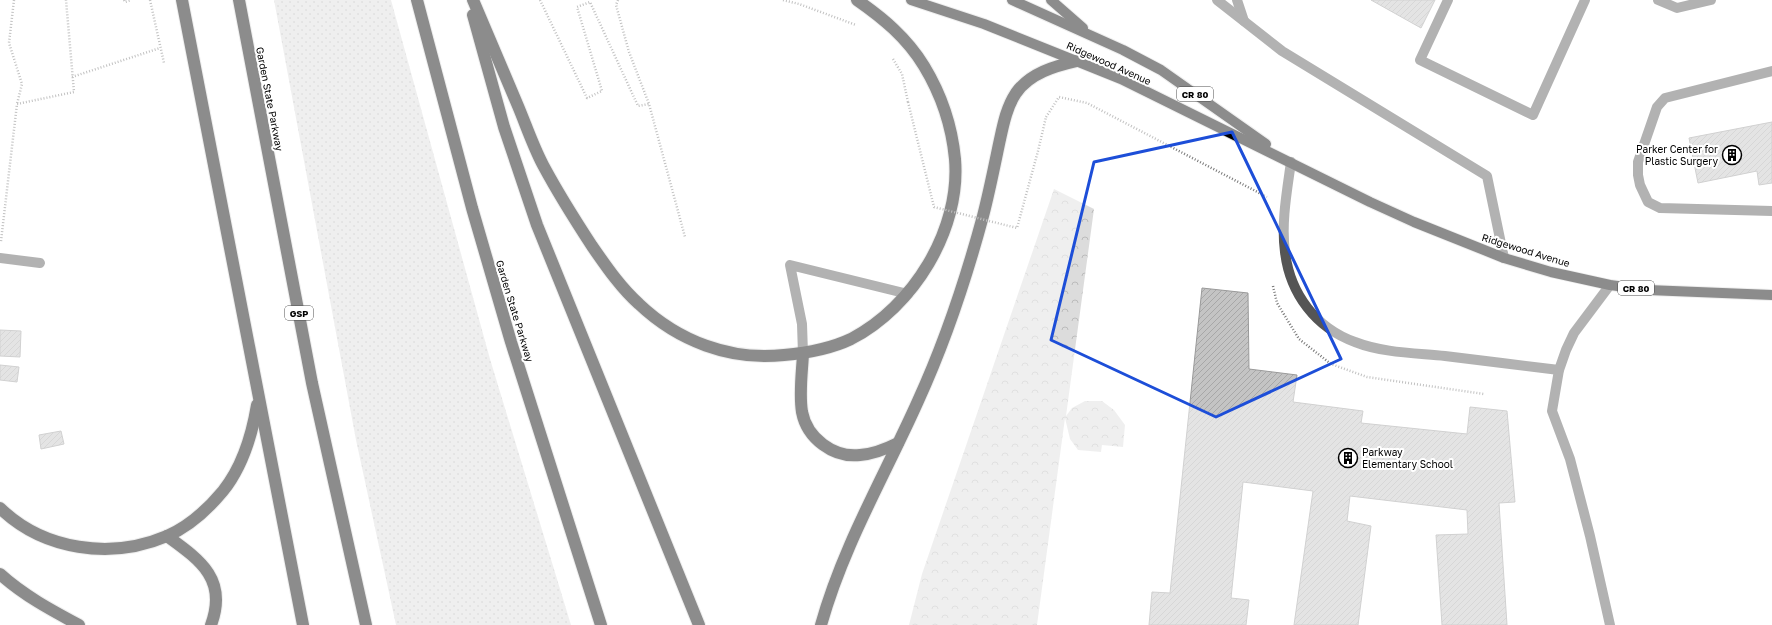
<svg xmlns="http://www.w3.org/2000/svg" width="1772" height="625" font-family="'Golos Text',sans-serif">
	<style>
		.grass { fill: url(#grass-dots) }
		.forest { fill: url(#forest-crowns) }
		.building { fill: url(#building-hatch); stroke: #999 }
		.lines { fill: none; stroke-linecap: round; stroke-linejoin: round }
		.major-casing { stroke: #dbdbdb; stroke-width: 12 }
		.highway-casing { stroke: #dbdbdb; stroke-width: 14 }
		.path { stroke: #777; stroke-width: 2.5; stroke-dasharray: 1 2; stroke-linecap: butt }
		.minor { stroke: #555; stroke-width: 10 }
		.major { stroke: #000; stroke-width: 10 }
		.highway { stroke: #000; stroke-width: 12 }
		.path-bridge { stroke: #777; stroke-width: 2.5; stroke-dasharray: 1 2; stroke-linecap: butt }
		.marked { fill: none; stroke: #1d4ed8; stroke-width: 3; stroke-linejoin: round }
		.labels { text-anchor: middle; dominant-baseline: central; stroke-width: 4; stroke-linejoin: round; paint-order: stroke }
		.shield { fill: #fff; stroke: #4c4c4c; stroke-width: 1 }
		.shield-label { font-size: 9px; font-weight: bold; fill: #000 }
		.street-label { font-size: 10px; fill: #000; stroke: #fff }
		.poi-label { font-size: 10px; fill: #000; stroke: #fff; text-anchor: end }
	</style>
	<defs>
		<pattern id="grass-dots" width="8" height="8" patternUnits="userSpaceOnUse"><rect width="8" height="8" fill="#dcdcdc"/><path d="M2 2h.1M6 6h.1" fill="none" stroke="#bbb" stroke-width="1.8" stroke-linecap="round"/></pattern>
		<pattern id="forest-crowns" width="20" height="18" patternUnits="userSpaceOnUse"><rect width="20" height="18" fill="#dcdcdc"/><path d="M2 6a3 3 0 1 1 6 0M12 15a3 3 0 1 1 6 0" fill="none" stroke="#bbb"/></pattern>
		<pattern id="building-hatch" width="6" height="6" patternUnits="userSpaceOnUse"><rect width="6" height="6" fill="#c4c4c4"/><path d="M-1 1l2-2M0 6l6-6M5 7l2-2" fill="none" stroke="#a7a7a7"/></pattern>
	</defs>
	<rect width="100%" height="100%" fill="#fff"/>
	<!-- grass -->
	<polygon class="grass" points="274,0 391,0 490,359 571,625 396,625 356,440"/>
	<!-- forest -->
	<polygon class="forest" points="1054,189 1094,209 1066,416 1072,408 1085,401 1102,401 1114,410 1125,425 1123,447 1102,445 1101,452 1078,450 1070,439 1065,418 1037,625 909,625 922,574"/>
	<!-- building -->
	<g class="building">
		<polygon points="1371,0 1435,0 1421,28"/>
		<polygon points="1772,122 1772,183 1759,185 1757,171 1698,183 1689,138"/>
		<polygon points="1202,288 1248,293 1249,369 1297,375 1293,402 1363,411 1361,423 1467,434 1470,407 1507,411 1515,502 1499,503 1507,625 1442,625 1436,535 1468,534 1467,510 1350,496 1347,521 1371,526 1358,625 1294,625 1313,491 1243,482 1231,598 1249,600 1246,625 1149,625 1152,592 1170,593"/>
		<polygon points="0,330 21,331 20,357 0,356"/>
		<polygon points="0,365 19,367 17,382 0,380"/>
		<polygon points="61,431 64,444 41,449 39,435"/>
	</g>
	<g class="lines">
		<!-- major casing -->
		<g class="major-casing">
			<g id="major">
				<polyline points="911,0 984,24 1121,79 1370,202 1414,222 1504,258 1551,272 1610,285 1648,290 1772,295"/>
				<polyline points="1012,0 1123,50 1161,70 1266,144"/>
				<polyline points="1051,0 1083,28"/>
			</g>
		</g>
		<!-- highway casing -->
		<g class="highway-casing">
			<g id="highway">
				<polyline points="182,0 303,625"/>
				<polyline points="239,0 312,383 366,625"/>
				<polyline points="417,0 472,208 511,342 601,625"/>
				<path d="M473 0C488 35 503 70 518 106 526 125 533 146 543 165 558 193 575 220 592 246 606 266 620 287 639 304 678 341 730 361 784 355 807 353 830 349 851 339 913 307 961 230 955 159 952 127 941 94 924 66 907 38 883 18 857 0"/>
				<polyline points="473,15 504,127 537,225 699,625"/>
				<path d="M803 354C802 373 799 393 802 412 807 438 833 458 860 455 874 454 886 449 898 443"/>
				<path d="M0 508C43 550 111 560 167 536 188 527 208 509 223 491 243 466 252 435 257 405"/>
				<path d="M167 536C200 560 228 579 211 625"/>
				<path d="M0 574C23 595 51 610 79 625"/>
				<path d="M821 625C843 546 885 475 918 401 945 342 966 279 983 216 989 193 994 168 999 144 1003 126 1006 108 1016 93 1030 73 1055 66 1077 61"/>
			</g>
		</g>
		<!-- path -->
		<g class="path">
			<polyline points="14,0 9,43 22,84 17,104"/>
			<polyline points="124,0 125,2 131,0"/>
			<polyline points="150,0 164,63"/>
			<polyline points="540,0 587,98 602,91 577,7 590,2 638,106 649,104"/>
			<polyline points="618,0 616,5 629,52 649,104 685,237"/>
			<polyline points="783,0 799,4 856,25"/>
			<polyline points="893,59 902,74 908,102"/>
			<polyline points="72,77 160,48"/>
			<polyline points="1046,117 1059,97 1087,103 1267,197"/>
			<polyline points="1,241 17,104 74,92 66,0"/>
			<polyline points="1273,286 1277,303 1299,339 1331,364 1367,377 1484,394"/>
		</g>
		<!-- minor -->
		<g class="minor">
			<polyline points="1217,0 1282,51 1487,176 1504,258"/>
			<polyline points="1237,0 1244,21"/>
			<polyline points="1448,0 1420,60 1533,115 1585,0"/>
			<polyline points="1658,0 1677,8 1711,0"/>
			<polyline points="1772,71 1665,98 1657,107 1638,162 1638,175 1640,185 1648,202 1660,208 1772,211"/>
			<path d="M1291 162C1287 191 1281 223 1285 252 1290 294 1316 328 1355 342 1383 353 1416 353 1445 356 1483 361 1521 365 1559 370"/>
			<polyline points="0,258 40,263"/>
			<polyline points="1610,285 1574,333 1566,350 1559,370 1552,411 1570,459 1590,536 1610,625"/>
			<polyline points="803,354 802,324 790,265 908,294"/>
		</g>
		<!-- major -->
		<use href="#major" class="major"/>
		<!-- highway -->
		<use href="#highway" class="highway"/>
		<!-- path-bridge -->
		<polyline class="path-bridge" points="908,102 934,207 1017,228 1038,151 1046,117"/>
	</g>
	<!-- marked area -->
	<path d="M0 0H1772V625H0ZM1232 132 1341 359 1216 417 1051 340 1094 162Z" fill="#fff" fill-opacity=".55" fill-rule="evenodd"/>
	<path class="marked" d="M1232 132 1341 359 1216 417 1051 340 1094 162Z"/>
	<!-- icons -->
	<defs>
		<g id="building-ring" transform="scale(1)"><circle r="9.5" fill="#fff" stroke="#000" stroke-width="1.5"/><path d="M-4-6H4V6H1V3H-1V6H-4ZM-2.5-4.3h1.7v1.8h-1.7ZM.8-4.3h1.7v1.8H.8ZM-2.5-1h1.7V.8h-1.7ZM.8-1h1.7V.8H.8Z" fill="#000"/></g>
	</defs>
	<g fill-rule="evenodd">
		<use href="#building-ring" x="1732" y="155"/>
		<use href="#building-ring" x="1348" y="458"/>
	</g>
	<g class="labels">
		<!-- shield labels -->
		<g class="shield">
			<rect x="1177" y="87" width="36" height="14" rx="3"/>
			<rect x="1618" y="281" width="36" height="14" rx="3"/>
			<rect x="285" y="306" width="28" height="14" rx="3"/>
		</g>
		<g class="shield-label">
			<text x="1195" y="94">CR 80</text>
			<text x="1636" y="288">CR 80</text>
			<text x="299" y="313">GSP</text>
		</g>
		<!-- street labels -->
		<g class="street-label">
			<text transform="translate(1109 63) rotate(24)">Ridgewood Avenue</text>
			<text transform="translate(270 99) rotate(79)">Garden State Parkway</text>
			<text transform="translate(1526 250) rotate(17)">Ridgewood Avenue</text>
			<text transform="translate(515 311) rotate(73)">Garden State Parkway</text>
		</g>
		<!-- poi labels -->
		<g class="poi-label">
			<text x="1718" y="149">Parker Center for<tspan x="1718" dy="12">Plastic Surgery</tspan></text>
			<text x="1362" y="452" text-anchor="start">Parkway<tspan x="1362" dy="12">Elementary School</tspan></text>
		</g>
	</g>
</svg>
